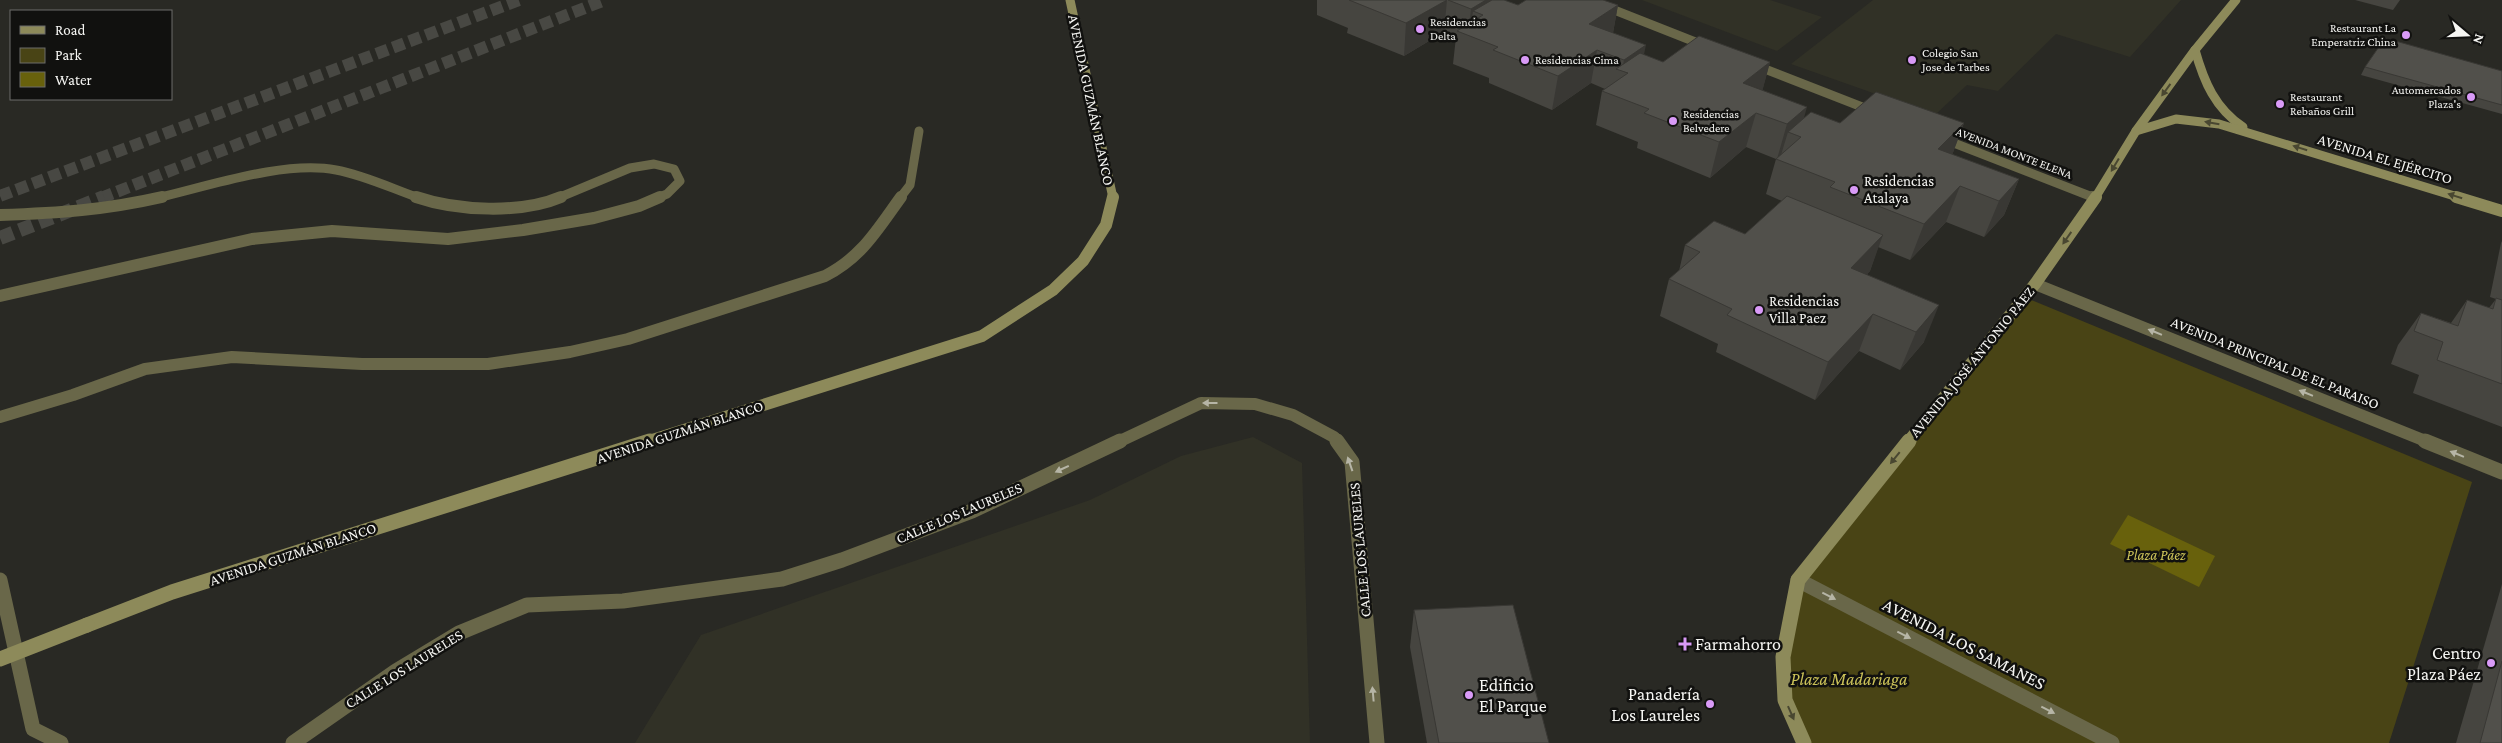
<svg xmlns="http://www.w3.org/2000/svg" width="2502" height="743" font-family="'Crimson Pro',serif">
	<style>
		.built { fill: #313126 }
		.green { fill: #494415 }
		.water { fill: #68610c }
		.lines { fill: none; stroke-linecap: round; stroke-linejoin: round }
		.highway-tunnel-far1 { stroke: #484843; stroke-width: 12; stroke-dasharray: 12 5.5; stroke-linecap: butt }
		.highway-tunnel { stroke: #484843; stroke-width: 14; stroke-dasharray: 14 7; stroke-linecap: butt }
		.street-far2 { stroke: #696749; stroke-width: 9 }
		.street-far1 { stroke: #696749; stroke-width: 12 }
		.street { stroke: #696749; stroke-width: 15 }
		.secondary-far2 { stroke: #8d8a5a; stroke-width: 9 }
		.secondary-far1 { stroke: #8d8a5a; stroke-width: 12 }
		.secondary { stroke: #8d8a5a; stroke-width: 15 }
		.secondary-bridge { stroke: #8d8a5a; stroke-width: 15 }
		.wall { fill: #464540 }
		.shaded-wall { fill: #393834 }
		.building { fill: #51504b; stroke: #393834 }
		.oneway { fill: #494731 }
		.oneway2 { fill: #b6b5a6 }
		.poi-dot { fill: #d99af7; stroke: #11110f; stroke-width: 2 }
		.labels { text-anchor: middle; dominant-baseline: central; stroke-width: 5; stroke-linejoin: round; paint-order: stroke }
		.far-poi-label { font-size: 12px; fill: #f5f5f2; stroke: #11110f; text-anchor: start }
		.far-street-label { font-size: 12px; fill: #f5f5f2; stroke: #11110f }
		.street-label { font-size: 15px; fill: #f5f5f2; stroke: #11110f }
		.poi-label { font-size: 15px; fill: #f5f5f2; stroke: #11110f; text-anchor: start }
		.park-label { font-size: 15px; font-style: italic; fill: #ccc359; stroke: #11110f }
		.near-poi-label { font-size: 18px; fill: #f5f5f2; stroke: #11110f; text-anchor: start }
		.near-street-label { font-size: 18px; fill: #f5f5f2; stroke: #11110f }
		.near-park-label { font-size: 18px; font-style: italic; fill: #ccc359; stroke: #11110f }
	</style>
	<rect width="100%" height="100%" fill="#292924"/>
	<!-- built -->
	<g class="built">
		<polygon points="1642,0 1770,0 1822,17 1777,51"/>
		<polygon points="1873,0 2181,0 2130,57 2056,34 1998,91 1967,85 1935,115 1791,64"/>
		<polygon points="1253,437 1302,463 1310,743 635,743 701,635 1090,500 1181,456"/>
	</g>
	<!-- green -->
	<polygon class="green" points="2024,297 2472,482 2389,743 1804,743 1785,700 1798,580"/>
	<!-- water -->
	<polygon class="water" points="2128,515 2215,556 2199,587 2110,544"/>
	<g class="lines">
		<!-- highway-tunnel-far1 -->
		<g class="highway-tunnel-far1">
			<polyline points="0,196 519,0"/>
			<polyline points="101,198 605,0"/>
		</g>
		<!-- highway-tunnel -->
		<polyline class="highway-tunnel" points="0,238 104,197"/>
		<!-- street-far2 -->
		<g class="street-far2">
			<polyline points="1589,0 1708,47"/>
			<polyline points="1752,64 1875,112"/>
			<polyline points="1941,138 2095,198"/>
			<path d="M157 198C209 186 285 160 336 170 364 175 393 189 419 198"/>
			<polyline points="558,198 630,168 654,164 674,169 680,181 667,194 657,198"/>
			<polyline points="900,198 910,185 919,131"/>
		</g>
		<!-- street-far1 -->
		<g class="street-far1">
			<path d="M416 197C457 211 521 214 561 197"/>
			<polyline points="2092,197 2095,198"/>
			<path d="M0 215C59 213 105 210 162 197"/>
			<polyline points="2035,284 2428,442"/>
			<polyline points="0,296 252,239 332,231 448,239 523,230 594,218 639,206 660,197"/>
			<path d="M0 417 73 395 145 369 232 357 362 364H488L570 352 628 339 825 276C862 257 877 230 901 197"/>
			<polyline points="1118,442 1201,403 1255,404 1293,415 1334,437 1338,442"/>
		</g>
		<!-- street -->
		<g class="street">
			<polyline points="1337,441 1352,462 1377,743"/>
			<polyline points="2425,441 2502,472"/>
			<polyline points="0,580 33,729 61,743"/>
			<polyline points="1798,580 2112,743"/>
			<polyline points="293,743 396,671 459,633 527,605 623,601 782,579 842,560 972,511 1120,441"/>
		</g>
		<!-- secondary-far2 -->
		<g class="secondary-far2">
			<polyline points="1070,0 1113,198"/>
			<path d="M2195 50C2204 82 2215 108 2243 127"/>
			<polyline points="2136,131 2176,119 2219,124 2461,198"/>
			<polyline points="2095,198 2136,131 2195,50 2236,0"/>
		</g>
		<!-- secondary-far1 -->
		<g class="secondary-far1">
			<polyline points="2456,197 2502,211"/>
			<polyline points="646,442 982,336 1053,290 1083,261 1106,225 1113,197"/>
			<polyline points="1908,442 2035,284 2096,197"/>
		</g>
		<!-- secondary -->
		<g class="secondary">
			<polyline points="87,625 172,592 650,441"/>
			<polyline points="1804,743 1785,700 1783,657 1798,580 1909,441"/>
		</g>
		<!-- secondary-bridge -->
		<polyline class="secondary-bridge" points="0,659 87,625"/>
	</g>
	<!-- wall -->
	<g class="wall">
		<polygon points="1317,0 1504,0 1518,5 1618,5 1613,33 1644,55 1663,62 1770,62 1762,91 1804,118 1840,123 1964,123 1952,155 2019,179 2004,215 1984,237 1946,222 1910,260 1878,247 1870,271 1867,274 1924,342 1900,370 1859,351 1815,400 1716,352 1718,344 1660,316 1669,279 1679,271 1685,245 1745,234 1782,201 1766,194 1776,159 1746,147 1710,178 1637,148 1638,142 1596,125 1602,91 1605,89 1591,83 1552,110 1489,83 1489,78 1453,64 1456,37 1444,32 1404,56 1347,33 1348,28 1317,15"/>
		<polygon points="2355,0 2400,0 2393,10"/>
		<polygon points="2365,67 2502,71 2502,114 2361,75"/>
		<polygon points="2502,241 2502,427 2413,393 2419,375 2391,364 2398,345 2421,313 2451,323 2467,300 2489,308 2496,299 2490,297 2501,243"/>
		<polygon points="2502,584 2502,743 2456,743"/>
		<polygon points="1414,610 1549,743 1427,743 1410,647"/>
	</g>
	<!-- shaded-wall -->
	<g class="shaded-wall">
		<polygon points="1447,0 1444,32 1404,56 1406,23"/>
		<polygon points="1486,0 1494,0 1483,15 1473,11 1470,36 1468,35 1471,9"/>
		<polygon points="1618,5 1612,38 1589,24"/>
		<polygon points="1646,45 1639,78 1622,71 1624,60"/>
		<polygon points="1597,50 1591,83 1552,110 1558,76"/>
		<polygon points="1770,62 1761,96 1743,83"/>
		<polygon points="1807,107 1799,136 1788,132 1781,155 1777,159 1787,124"/>
		<polygon points="1756,113 1746,147 1710,178 1719,142"/>
		<polygon points="1964,123 1951,158 1938,149"/>
		<polygon points="2019,179 2004,215 1984,237 1999,201"/>
		<polygon points="1960,186 1946,222 1910,260 1924,224"/>
		<polygon points="1883,235 1870,271 1838,304 1851,268"/>
		<polygon points="1939,305 1924,342 1900,370 1916,332"/>
		<polygon points="1873,314 1859,351 1815,400 1828,362"/>
	</g>
	<!-- building -->
	<g class="building">
		<polygon points="1349,0 1447,0 1406,23"/>
		<polygon points="1448,0 1486,0 1471,9"/>
		<polygon points="1492,0 1504,0 1518,5 1526,0 1603,0 1618,5 1589,24 1646,45 1624,60 1597,50 1558,76 1493,50 1498,47 1457,31 1483,15 1473,11"/>
		<polygon points="1699,36 1770,62 1743,83 1807,107 1787,124 1756,113 1719,142 1644,113 1649,109 1602,91 1628,73 1616,69 1640,53 1663,62"/>
		<polygon points="2385,38 2502,71 2502,105 2365,67"/>
		<polygon points="1876,92 1964,123 1938,149 2019,179 1999,201 1960,186 1924,224 1830,187 1835,182 1776,159 1801,137 1788,132 1811,112 1840,123"/>
		<polygon points="1787,196 1883,235 1851,268 1939,305 1916,332 1873,314 1828,362 1727,315 1732,309 1669,279 1700,252 1685,245 1714,221 1745,234"/>
		<polygon points="2496,298 2502,300 2502,384 2437,360 2443,342 2414,331 2421,313 2458,326 2467,300 2493,309"/>
		<polygon points="1513,605 1549,743 1439,743 1414,610"/>
		<polygon points="2502,661 2502,743 2480,743"/>
	</g>
	<!-- one-way arrows -->
	<defs><path id="oneway-solid" d="M-6-.8H1V-3.2L6.5 0L1 3.2V.8H-6Z" transform="scale(1.25)"/></defs>
	<g class="oneway">
		<use href="#oneway-solid" transform="translate(2166 90) rotate(126)"/>
		<use href="#oneway-solid" transform="translate(2212 123) rotate(-170)"/>
		<use href="#oneway-solid" transform="translate(2300 148) rotate(-163)"/>
		<use href="#oneway-solid" transform="translate(2115 165) rotate(121)"/>
		<use href="#oneway-solid" transform="translate(2455 196) rotate(-163)"/>
		<use href="#oneway-solid" transform="translate(2067 238) rotate(125)"/>
		<use href="#oneway-solid" transform="translate(1895 458) rotate(129)"/>
		<use href="#oneway-solid" transform="translate(1791 713) rotate(66)"/>
	</g>
	<g class="oneway2">
		<use href="#oneway-solid" transform="translate(2155 332) rotate(-158)"/>
		<use href="#oneway-solid" transform="translate(2306 393) rotate(-158)"/>
		<use href="#oneway-solid" transform="translate(1210 403) rotate(-180)"/>
		<use href="#oneway-solid" transform="translate(2457 454) rotate(-158)"/>
		<use href="#oneway-solid" transform="translate(1350 464) rotate(-109)"/>
		<use href="#oneway-solid" transform="translate(1062 469) rotate(155)"/>
		<use href="#oneway-solid" transform="translate(1829 596) rotate(27)"/>
		<use href="#oneway-solid" transform="translate(1904 635) rotate(27)"/>
		<use href="#oneway-solid" transform="translate(1373 694) rotate(-95)"/>
		<use href="#oneway-solid" transform="translate(2048 710) rotate(27)"/>
	</g>
	<!-- markers -->
	<g class="poi-dot">
		<circle cx="1420" cy="29" r="5"/>
		<circle cx="2406" cy="35" r="5"/>
		<circle cx="1525" cy="60" r="5"/>
		<circle cx="1912" cy="60" r="5"/>
		<circle cx="2471" cy="97" r="5"/>
		<circle cx="2280" cy="104" r="5"/>
		<circle cx="1673" cy="121" r="5"/>
		<circle cx="1854" cy="190" r="5"/>
		<circle cx="1759" cy="310" r="5"/>
		<path d="M1682.5 636.5h5v5h5v5h-5v5h-5v-5h-5v-5h5z"/>
		<circle cx="2491" cy="663" r="5"/>
		<circle cx="1469" cy="695" r="5"/>
		<circle cx="1710" cy="704" r="5"/>
	</g>
	<g class="labels">
		<!-- far-poi labels -->
		<g class="far-poi-label">
			<text x="1430" y="22">Residencias<tspan x="1430" dy="14">Delta</tspan></text>
			<text x="2396" y="28" text-anchor="end">Restaurant La<tspan x="2396" dy="14">Emperatriz China</tspan></text>
			<text x="1922" y="53">Colegio San<tspan x="1922" dy="14">Jose de Tarbes</tspan></text>
			<text x="1535" y="60">Residencias Cima</text>
			<text x="2461" y="90" text-anchor="end">Automercados<tspan x="2461" dy="14">Plaza's</tspan></text>
			<text x="2290" y="97">Restaurant<tspan x="2290" dy="14">Rebaños Grill</tspan></text>
			<text x="1683" y="114">Residencias<tspan x="1683" dy="14">Belvedere</tspan></text>
		</g>
		<!-- far-street labels -->
		<g class="far-street-label">
			<text transform="translate(2014 153) rotate(21)">AVENIDA MONTE ELENA</text>
		</g>
		<!-- street labels -->
		<g class="street-label">
			<text transform="translate(1091 100) rotate(78)">AVENIDA GUZMÁN BLANCO</text>
			<text transform="translate(2385 159) rotate(17)">AVENIDA EL EJÉRCITO</text>
			<text transform="translate(1972 362) rotate(-51)">AVENIDA JOSÉ ANTONIO PÁEZ</text>
			<text transform="translate(2275 363) rotate(22)">AVENIDA PRINCIPAL DE EL PARAISO</text>
			<text transform="translate(680 432) rotate(-18)">AVENIDA GUZMÁN BLANCO</text>
			<text transform="translate(959 513) rotate(-23)">CALLE LOS LAURELES</text>
			<text transform="translate(1360 550) rotate(-95)">CALLE LOS LAURELES</text>
			<text transform="translate(293 554) rotate(-18)">AVENIDA GUZMÁN BLANCO</text>
			<text transform="translate(404 669) rotate(-32)">CALLE LOS LAURELES</text>
		</g>
		<!-- poi labels -->
		<g class="poi-label">
			<text x="1864" y="181">Residencias<tspan x="1864" dy="17">Atalaya</tspan></text>
			<text x="1769" y="301">Residencias<tspan x="1769" dy="17">Villa Paez</tspan></text>
		</g>
		<!-- park labels -->
		<g class="park-label">
			<text x="2156" y="555">Plaza Páez</text>
		</g>
		<!-- near-poi labels -->
		<g class="near-poi-label">
			<text x="1695" y="644">Farmahorro</text>
			<text x="2481" y="653" text-anchor="end">Centro<tspan x="2481" dy="21">Plaza Páez</tspan></text>
			<text x="1479" y="685">Edificio<tspan x="1479" dy="21">El Parque</tspan></text>
			<text x="1700" y="694" text-anchor="end">Panadería<tspan x="1700" dy="21">Los Laureles</tspan></text>
		</g>
		<!-- near-street labels -->
		<g class="near-street-label">
			<text transform="translate(1964 644) rotate(27)">AVENIDA LOS SAMANES</text>
		</g>
		<!-- near-park labels -->
		<g class="near-park-label">
			<text x="1849" y="679">Plaza Madariaga</text>
		</g>
	</g>
	<!-- legend -->
	<rect x="10" y="10" width="162" height="90" fill="#11110f" stroke="#6c6c6a"/>
	<rect x="20" y="26" width="25" height="8" fill="#8d8a5a" stroke="#6c6c6a"/>
	<text x="55" y="35" font-size="15" fill="#f5f5f2">Road</text>
	<rect x="20" y="48" width="25" height="15" fill="#494415" stroke="#6c6c6a"/>
	<text x="55" y="60" font-size="15" fill="#f5f5f2">Park</text>
	<rect x="20" y="72" width="25" height="15" fill="#68610c" stroke="#6c6c6a"/>
	<text x="55" y="85" font-size="15" fill="#f5f5f2">Water</text>
	<!-- north arrow -->
	<g transform="translate(2467 35) rotate(109)" stroke="#11110f" stroke-width="4" paint-order="stroke">
	<path d="M0-4L9 19L0 12L-9 19Z" fill="#f5f5f2"/>
	<text y="-8" font-size="14" font-weight="bold" text-anchor="middle" fill="#f5f5f2">N</text>
	</g>
</svg>
